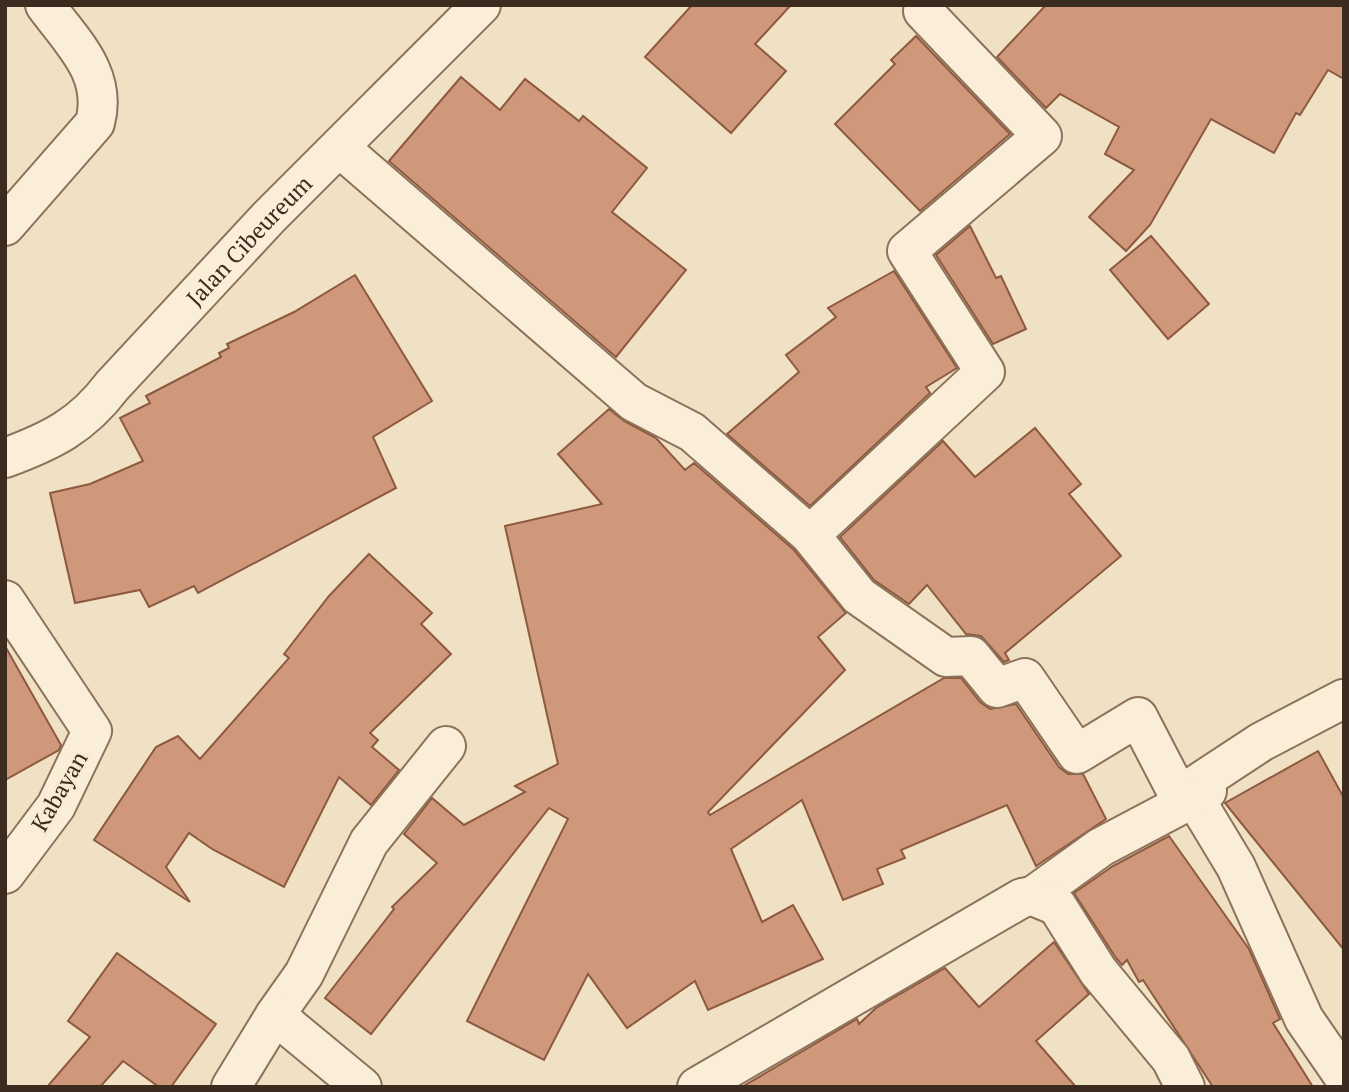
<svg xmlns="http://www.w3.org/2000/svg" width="1349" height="1092" font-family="'PT Serif',serif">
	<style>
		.building { fill: #d0987a; stroke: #8d593f; stroke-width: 2 }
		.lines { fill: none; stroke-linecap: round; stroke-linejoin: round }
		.minor-casing { stroke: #8c725a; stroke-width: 42 }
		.minor { stroke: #faeed9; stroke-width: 38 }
		.labels { text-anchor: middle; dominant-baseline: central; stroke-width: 5; stroke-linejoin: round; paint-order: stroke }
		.street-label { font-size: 23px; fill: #3c2b1f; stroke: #f7ebd5 }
	</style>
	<rect width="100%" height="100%" fill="#f0e1c5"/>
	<!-- building -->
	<g class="building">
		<polygon points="692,5 791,5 755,44 786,71 731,133 645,57"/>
		<polygon points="1046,5 1344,5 1344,79 1328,70 1300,115 1296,113 1274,153 1211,119 1150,225 1126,251 1089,217 1134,170 1105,154 1119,127 1060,94 1046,108 997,57"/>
		<polygon points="916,36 1010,134 920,211 835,124 895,64 891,60"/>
		<polygon points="461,77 500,110 525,79 579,121 583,116 647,168 612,212 686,270 616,357 389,161"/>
		<polygon points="970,226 996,278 1001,276 1026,329 993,344 936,255"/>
		<polygon points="1151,236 1209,304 1168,339 1110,270"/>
		<polygon points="894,271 957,368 926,387 930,393 810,506 727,434 799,372 786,355 836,317 828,308"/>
		<polygon points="355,275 432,401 373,437 396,488 198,593 194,586 149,607 140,590 75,603 50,493 90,484 143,461 120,418 150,403 146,396 221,357 219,353 229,348 227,344 294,312"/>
		<polygon points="609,409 624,421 656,438 685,470 694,463 794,550 846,613 818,637 845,670 708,812 710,815 944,678 961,678 980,702 990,709 1016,704 1059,767 1068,774 1083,774 1106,819 1036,866 1007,805 901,850 905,858 877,869 883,884 843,900 802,800 731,849 762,922 793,905 823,959 708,1010 695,981 627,1028 588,974 544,1060 467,1021 568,819 549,808 371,1034 325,998 394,909 392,907 437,863 404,834 432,798 464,825 525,792 515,786 558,764 505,526 602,504 558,454"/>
		<polygon points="1035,428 1081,484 1069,494 1121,556 1005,653 1009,660 1004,662 981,636 966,634 927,585 909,604 874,580 840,537 943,441 975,477"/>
		<polygon points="369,554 432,613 421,624 451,654 370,733 378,740 372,747 399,770 371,805 339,777 284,887 212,849 189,833 166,867 190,902 94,840 156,747 178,736 200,759 289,658 284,654 329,596"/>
		<polygon points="5,646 61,745 59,750 5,780"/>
		<polygon points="1318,751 1344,798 1344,950 1225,803"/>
		<polygon points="1169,836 1249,949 1280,1019 1273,1023 1313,1087 1213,1087 1143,980 1139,982 1127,960 1122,965 1116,958 1074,893 1113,866"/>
		<polygon points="1054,942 1089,994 1036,1041 1076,1087 742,1087 857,1019 859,1024 876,1008 945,968 979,1007"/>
		<polygon points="117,953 216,1024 171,1087 159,1087 123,1061 100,1087 47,1087 90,1037 68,1021"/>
	</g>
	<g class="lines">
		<!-- minor casing -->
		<g class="minor-casing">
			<g id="minor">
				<polyline points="340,148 634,402 692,432 810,535 859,596 946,657 971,656 997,688 1025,678 1077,754 1138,717 1179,796 1261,742 1343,699"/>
				<path d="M5 226 95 123C108 74 73 43 45 5"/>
				<path id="s1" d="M5 458C51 441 82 426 112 386L269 217 481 5"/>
				<polyline points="810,535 985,372 907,251 1042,136 923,11"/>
				<polyline points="5,600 92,731 56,806 5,874"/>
				<polyline points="1195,799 1236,867 1304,1019 1344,1077"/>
				<polyline points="1033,896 1101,847 1207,791"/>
				<polyline points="275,1015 304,974 369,842 446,746"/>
				<polyline points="231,1087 275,1015 362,1087"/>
				<polyline points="697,1087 1022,898 1033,896 1057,906 1098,971 1171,1059 1185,1087"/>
			</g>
		</g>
		<!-- minor -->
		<use href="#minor" class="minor"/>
	</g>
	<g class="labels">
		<!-- street labels -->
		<g class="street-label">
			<text stroke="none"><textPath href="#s1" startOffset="331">Jalan Cibeureum</textPath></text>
			<text transform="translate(59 791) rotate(-60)">Kabayan</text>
		</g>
	</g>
	<!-- border -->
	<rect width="1349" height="1092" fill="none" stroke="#3c2b1f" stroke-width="14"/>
</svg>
